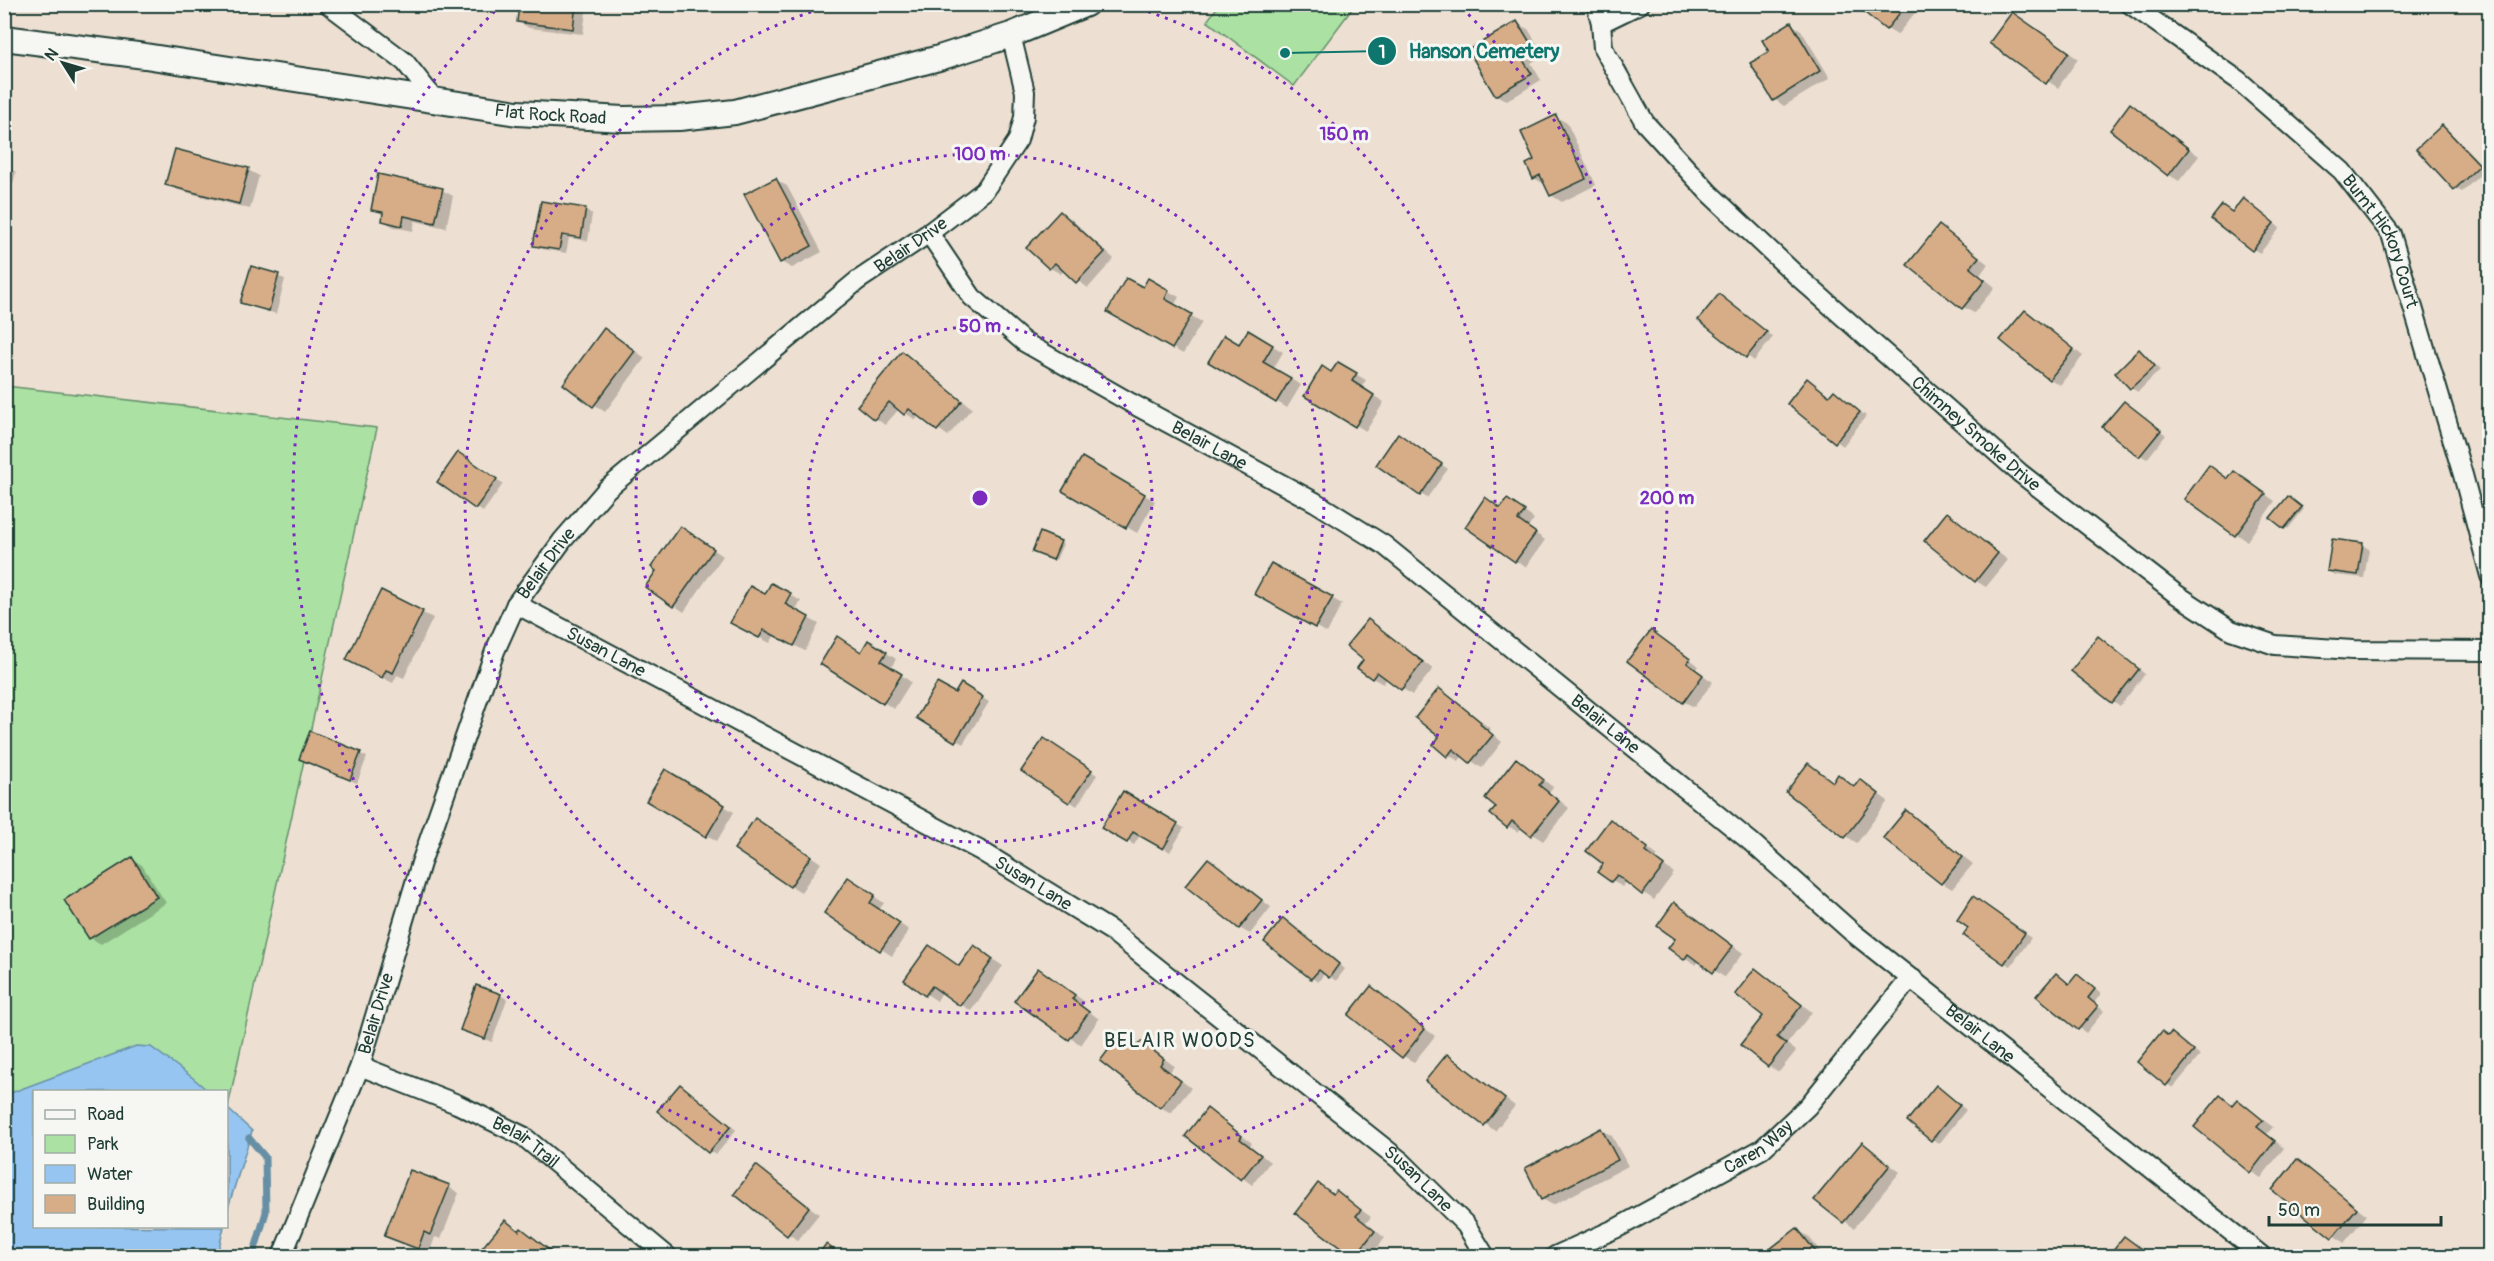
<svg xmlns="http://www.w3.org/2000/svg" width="2494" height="1261" font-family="Pangolin,sans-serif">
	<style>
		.green { fill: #abe1a3; stroke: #658f6c; stroke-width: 1.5 }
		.water { fill: #96c5f1; stroke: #668fa5; stroke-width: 1.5 }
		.shadow { fill: #0003 }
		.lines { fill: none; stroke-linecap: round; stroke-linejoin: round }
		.stream { stroke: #668fa5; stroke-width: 7 }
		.building { fill: #d7ad88; stroke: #1f3d34; stroke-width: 1.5 }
		.minor-casing { stroke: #1f3d34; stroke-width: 22 }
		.tertiary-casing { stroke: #1f3d34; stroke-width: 28 }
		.minor { stroke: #f6f6f2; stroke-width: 18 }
		.tertiary { stroke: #f6f6f2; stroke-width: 24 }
		.ring { fill: none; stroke: #7b2cbf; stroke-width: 3; stroke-dasharray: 3 6 }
		.labels { text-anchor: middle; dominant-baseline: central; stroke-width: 6; stroke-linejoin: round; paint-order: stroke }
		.street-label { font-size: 18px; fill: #1f3d34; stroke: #f6f6f2 }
		.neighbourhood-label { font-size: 20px; letter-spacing: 1.5px; fill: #1f3d34; stroke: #f6f6f2 }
		.centre { fill: #7b2cbf; stroke: #f6f6f2; stroke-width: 3 }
		.ring-label { font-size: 18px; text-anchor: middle; font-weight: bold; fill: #7b2cbf; stroke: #f6f6f2; stroke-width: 6; stroke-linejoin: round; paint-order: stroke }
		.leader { fill: none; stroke: #0f766e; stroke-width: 2 }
		.callout-dot { fill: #0f766e; stroke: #f6f6f2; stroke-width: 2 }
		.mark-label { font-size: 18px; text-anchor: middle; font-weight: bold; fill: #fff }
		.callout-label { font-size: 20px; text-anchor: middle; font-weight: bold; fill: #0f766e; stroke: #f6f6f2; stroke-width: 6; stroke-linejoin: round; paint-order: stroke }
	</style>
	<rect width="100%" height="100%" fill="#ede0d2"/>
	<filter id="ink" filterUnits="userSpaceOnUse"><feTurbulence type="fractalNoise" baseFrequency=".0167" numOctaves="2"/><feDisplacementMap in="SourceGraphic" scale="12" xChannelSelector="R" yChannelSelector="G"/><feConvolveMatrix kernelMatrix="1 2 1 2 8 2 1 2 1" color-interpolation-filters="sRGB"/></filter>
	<g filter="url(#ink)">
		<!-- green -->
		<g class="green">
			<polygon points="1219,5 1219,4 1355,5 1294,86 1207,21"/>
			<polygon points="5,386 377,428 227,1111 226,1092 34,1092 34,1226 198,1238 219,1256 5,1256"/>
		</g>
		<!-- water -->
		<g class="water">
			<polygon points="136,1046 151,1047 193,1078 208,1091 34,1092 34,1226 224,1227 217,1256 5,1256 5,1095"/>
			<polygon points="227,1108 252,1131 227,1211"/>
		</g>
		<!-- shadow -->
		<g class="shadow">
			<polygon points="521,4 587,4 583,34 529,28 518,21"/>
			<polygon points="1856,4 1922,4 1897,35"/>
			<polygon points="2023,20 2078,59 2058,88 1992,43"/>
			<polygon points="1517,23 1528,29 1544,55 1531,63 1541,80 1507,101 1496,95"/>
			<polygon points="1791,24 1801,30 1830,78 1784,106 1774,99 1771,52"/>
			<polygon points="2131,105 2199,156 2179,181 2169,175"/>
			<polygon points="1556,117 1567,123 1596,185 1562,202 1551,195 1544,184 1534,178 1536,160"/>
			<polygon points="2442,127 2449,131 2486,169 2462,192 2455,188"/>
			<polygon points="4,166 16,172 7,207 4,207"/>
			<polygon points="248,170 259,176 250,209 178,190 167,184"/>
			<polygon points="776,180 787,186 822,252 792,268 781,262"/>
			<polygon points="442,190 453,196 446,228 415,221 413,231 394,227 383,221 384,215 372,209"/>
			<polygon points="2250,204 2280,228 2260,253 2253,249 2233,213"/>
			<polygon points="585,210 592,214 588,241 569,238 566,253 542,249 535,245"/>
			<polygon points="1061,213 1071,219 1114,259 1088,288 1064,270 1061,274 1050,268 1029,248"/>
			<polygon points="1939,227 1988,264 1980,275 1995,287 1974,313 1963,307"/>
			<polygon points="252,268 285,279 276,314 242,302"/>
			<polygon points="1149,280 1179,297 1174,306 1202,322 1183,354 1109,312 1143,289"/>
			<polygon points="1726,300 1773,337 1754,361 1701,320"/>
			<polygon points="2025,312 2083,356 2060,385 2050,379"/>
			<polygon points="1249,332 1283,352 1273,369 1301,385 1287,408 1210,361 1240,346"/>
			<polygon points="615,336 645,358 605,412 565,384"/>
			<polygon points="2139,351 2160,370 2138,392 2131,388"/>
			<polygon points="902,353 972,408 948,436 919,415 916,420 899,409 885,425 859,406"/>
			<polygon points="1338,364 1366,380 1361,388 1384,402 1366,431 1306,396 1332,374"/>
			<polygon points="1834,392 1866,416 1843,446 1789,403 1830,397"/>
			<polygon points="2131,407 2166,435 2147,459 2140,455"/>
			<polygon points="1405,439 1448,469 1427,498 1421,494"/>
			<polygon points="466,458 503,484 483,512 439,482"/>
			<polygon points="1082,459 1155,501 1137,533 1064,490"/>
			<polygon points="2235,473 2275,501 2247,541 2186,499 2229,480"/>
			<polygon points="2291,499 2304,509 2288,529 2272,518"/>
			<polygon points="1496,505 1501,509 1518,507 1534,519 1528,528 1545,540 1526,567 1516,561"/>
			<polygon points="1947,514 2008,560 1986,587 1976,581"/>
			<polygon points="691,534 723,556 684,612 647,587"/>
			<polygon points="1060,542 1063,544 1056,560 1036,552"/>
			<polygon points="2362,545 2369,549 2364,578 2335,575 2329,571"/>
			<polygon points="1272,565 1342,604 1327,633 1256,594"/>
			<polygon points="772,585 801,601 795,611 819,624 805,651 775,635 770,643 743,629"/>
			<polygon points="381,592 433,618 404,678 397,675 393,683 358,666"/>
			<polygon points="1368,621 1433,669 1412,695 1387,678 1383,684 1372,678 1366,660"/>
			<polygon points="1662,638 1699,666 1696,670 1713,682 1694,707 1683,701"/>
			<polygon points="2105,642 2145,674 2120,706 2073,670"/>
			<polygon points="879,648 896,659 891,668 911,682 894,709 822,663"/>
			<polygon points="962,685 989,702 963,744 918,717 956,695"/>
			<polygon points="1439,690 1491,729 1489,731 1502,742 1482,768 1463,755 1459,761 1448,755 1441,737"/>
			<polygon points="311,733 367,757 357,783 307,762"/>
			<polygon points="1051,743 1097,775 1077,806 1023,770"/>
			<polygon points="1516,760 1553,787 1549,792 1569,808 1543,841 1522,827 1518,832 1508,826 1498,807"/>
			<polygon points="1808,765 1834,782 1838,776 1855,787 1860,781 1888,801 1857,843 1846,836"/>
			<polygon points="665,771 734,812 717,841 648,801"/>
			<polygon points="1124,793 1184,828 1170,852 1141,834 1134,845 1104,827"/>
			<polygon points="1906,812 1973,864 1952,889 1942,883"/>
			<polygon points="1611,821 1658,856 1655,859 1674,873 1654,900 1627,881 1622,887 1599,871 1605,864"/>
			<polygon points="766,826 821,863 801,892 791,886"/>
			<polygon points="132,859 142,865 166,903 101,944 90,938"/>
			<polygon points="1209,860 1271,907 1250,934 1239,928"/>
			<polygon points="859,886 884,903 879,910 909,930 892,956 826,913"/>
			<polygon points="1980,902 2031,938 2011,966 2004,963"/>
			<polygon points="1684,910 1743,953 1724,977 1699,960 1696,965 1671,948 1677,939"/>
			<polygon points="1290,924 1345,969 1336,981 1325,973 1318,982 1312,978"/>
			<polygon points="985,954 1003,966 971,1011 942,992 937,1001 906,980 960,967"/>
			<polygon points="1756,970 1812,1012 1787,1044 1796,1051 1779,1072 1768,1066 1765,1016"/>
			<polygon points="2056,975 2070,985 2084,980 2101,994 2094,1003 2104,1011 2086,1033 2038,996"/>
			<polygon points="1049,976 1085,1002 1082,1006 1099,1019 1081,1045 1016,1001"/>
			<polygon points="1371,988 1435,1036 1414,1062 1403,1056"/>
			<polygon points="500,995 507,999 492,1042 461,1030"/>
			<polygon points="2162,1033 2178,1038 2200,1056 2173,1088 2167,1084"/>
			<polygon points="1122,1035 1139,1046 1141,1043 1152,1049 1174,1066 1170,1072 1191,1088 1171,1113 1160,1107"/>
			<polygon points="1447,1056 1515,1106 1495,1131 1428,1080"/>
			<polygon points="687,1090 736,1130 716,1155 709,1151"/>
			<polygon points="1943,1091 1966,1110 1939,1144 1909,1121"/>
			<polygon points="2220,1097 2234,1105 2237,1101 2273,1127 2267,1134 2284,1148 2261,1178 2250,1171"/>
			<polygon points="1207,1110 1252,1143 1250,1146 1270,1162 1252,1185 1187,1136"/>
			<polygon points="1601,1129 1612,1136 1628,1166 1553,1205 1542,1199 1527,1169"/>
			<polygon points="1862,1144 1900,1172 1854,1228 1816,1200"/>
			<polygon points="2297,1161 2367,1215 2344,1243 2274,1190"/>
			<polygon points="757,1167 819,1214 798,1240 788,1234"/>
			<polygon points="449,1187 459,1193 441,1239 435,1237 429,1254 386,1235"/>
			<polygon points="1336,1192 1371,1217 1366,1223 1385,1238 1370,1256 1353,1256 1297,1212"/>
			<polygon points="505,1222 532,1236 557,1256 493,1256 484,1249"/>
			<polygon points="1797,1230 1808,1236 1824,1256 1764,1256"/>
			<polygon points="2124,1238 2135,1244 2151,1256 2110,1256"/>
		</g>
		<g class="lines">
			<!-- stream -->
			<polyline class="stream" points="249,1138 265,1157 266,1212 253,1256"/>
		</g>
		<!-- building -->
		<g class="building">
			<polygon points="519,4 576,4 573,29 517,22"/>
			<polygon points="1854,4 1907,4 1886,30"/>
			<polygon points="2012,12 2069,52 2046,84 1989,43"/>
			<polygon points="1517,21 1534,49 1521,57 1532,74 1495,96 1468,50"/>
			<polygon points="1791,22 1820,71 1773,101 1750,63 1769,52 1762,40"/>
			<polygon points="2130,103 2189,149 2168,176 2110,130"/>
			<polygon points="1556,115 1586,179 1550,196 1540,175 1533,179 1526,164 1534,160 1521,132"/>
			<polygon points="2442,125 2480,165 2454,190 2416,149"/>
			<polygon points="175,149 249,168 239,204 165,185"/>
			<polygon points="378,174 443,188 435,223 404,216 402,226 382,221 383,212 371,210"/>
			<polygon points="776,178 812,246 780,263 744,194"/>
			<polygon points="2243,198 2274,223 2252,251 2211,219 2222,205 2232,212"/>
			<polygon points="541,201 586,208 581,238 562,235 559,250 533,246"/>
			<polygon points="1060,211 1105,252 1076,283 1055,263 1049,269 1026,248"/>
			<polygon points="1939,225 1979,257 1970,268 1985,280 1962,309 1907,265"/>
			<polygon points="251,266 279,274 269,311 240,303"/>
			<polygon points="1126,278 1143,287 1148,278 1169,290 1165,299 1192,314 1172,349 1107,312"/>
			<polygon points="1719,294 1767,332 1746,358 1698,320"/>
			<polygon points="2025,310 2074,349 2049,380 2000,340"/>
			<polygon points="604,328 635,351 593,407 563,384"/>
			<polygon points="1248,330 1273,345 1263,362 1291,378 1276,403 1208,362 1224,335 1239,344"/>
			<polygon points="2139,349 2155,366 2130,389 2115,373"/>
			<polygon points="902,351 962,401 937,431 909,409 904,415 889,402 874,420 857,406"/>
			<polygon points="1338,362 1357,373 1352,381 1374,395 1355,427 1304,396 1322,366 1331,372"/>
			<polygon points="1807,378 1829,396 1834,390 1860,412 1835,443 1787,404"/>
			<polygon points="2124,401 2161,430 2139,457 2102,427"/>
			<polygon points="1398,433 1442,464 1420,496 1376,465"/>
			<polygon points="458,452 497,479 475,509 437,482"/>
			<polygon points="1082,457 1145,494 1126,528 1062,491"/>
			<polygon points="2209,465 2228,479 2234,471 2266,494 2235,536 2184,499"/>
			<polygon points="2288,496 2302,507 2284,529 2270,518"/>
			<polygon points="1485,497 1500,508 1507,499 1525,511 1518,520 1536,533 1515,562 1465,527"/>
			<polygon points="1947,512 1998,553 1975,582 1924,541"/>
			<polygon points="680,526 714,549 673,607 645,587 656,571 651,567"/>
			<polygon points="1040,532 1061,541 1053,560 1032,552"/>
			<polygon points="2332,539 2363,543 2358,575 2327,571"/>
			<polygon points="1271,563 1333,597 1315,628 1254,594"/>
			<polygon points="771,583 791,593 785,604 809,617 794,646 764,630 759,638 730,623 750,586 765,594"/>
			<polygon points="381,590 423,611 393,673 386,670 382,678 346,660"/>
			<polygon points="1368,619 1423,662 1401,690 1377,672 1372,679 1357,668 1363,660 1346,646"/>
			<polygon points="1651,630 1690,659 1687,663 1703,675 1683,703 1627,661"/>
			<polygon points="837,636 861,652 868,640 887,652 881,661 902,674 883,704 820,664"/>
			<polygon points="2098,636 2139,669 2112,703 2071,671"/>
			<polygon points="937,683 955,693 961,683 983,697 955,742 916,718"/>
			<polygon points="1439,688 1481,722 1480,724 1493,735 1470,763 1453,749 1447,757 1433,745 1439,737 1415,718"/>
			<polygon points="310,731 361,752 350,780 299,759"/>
			<polygon points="1044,738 1092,770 1069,803 1021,771"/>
			<polygon points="1516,758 1544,780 1539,785 1559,801 1531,836 1512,821 1507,828 1490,814 1496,807 1485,798"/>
			<polygon points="1808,763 1833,782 1838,774 1854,787 1860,779 1879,794 1845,838 1786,792"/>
			<polygon points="665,769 725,805 706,837 646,801"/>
			<polygon points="1123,791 1178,823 1163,849 1133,832 1127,843 1101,828"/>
			<polygon points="1906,810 1963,857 1941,884 1883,838"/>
			<polygon points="755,818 811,856 790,887 734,849"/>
			<polygon points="1610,819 1648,848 1646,852 1664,866 1642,895 1617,875 1611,882 1597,872 1603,864 1586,851"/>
			<polygon points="132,857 157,897 89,939 64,900"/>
			<polygon points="1208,858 1262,900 1239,929 1185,886"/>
			<polygon points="848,877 875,895 870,903 900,923 880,951 824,913"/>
			<polygon points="1973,896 2025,933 2004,964 1963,935 1968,928 1957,920"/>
			<polygon points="1674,902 1733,946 1713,973 1688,954 1684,960 1668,948 1675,939 1657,926"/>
			<polygon points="1283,918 1339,964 1329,978 1319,970 1311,979 1264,942"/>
			<polygon points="929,945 959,966 974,945 993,959 960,1006 932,986 925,996 904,980"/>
			<polygon points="1038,968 1075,995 1072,999 1089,1012 1069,1040 1014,1001"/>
			<polygon points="1755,968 1802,1005 1777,1037 1786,1044 1768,1067 1740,1045 1763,1016 1735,994"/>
			<polygon points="2056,973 2069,984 2077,974 2095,989 2088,998 2098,1006 2078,1030 2036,996"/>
			<polygon points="476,985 501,994 485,1039 460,1030"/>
			<polygon points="1371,986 1425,1029 1402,1058 1348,1015"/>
			<polygon points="2162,1031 2168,1036 2171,1032 2194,1051 2166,1086 2137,1062"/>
			<polygon points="1121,1033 1137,1046 1141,1041 1164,1059 1160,1065 1181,1081 1160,1108 1100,1061"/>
			<polygon points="1447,1054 1505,1099 1484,1126 1425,1081"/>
			<polygon points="680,1084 731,1126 708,1153 657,1111"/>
			<polygon points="1936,1085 1960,1105 1931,1141 1907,1121"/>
			<polygon points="2220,1095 2232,1105 2237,1099 2263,1120 2257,1127 2275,1141 2250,1173 2194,1127"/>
			<polygon points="1207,1108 1242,1136 1240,1139 1261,1155 1241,1180 1185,1136"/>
			<polygon points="1601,1128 1618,1160 1541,1200 1525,1168"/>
			<polygon points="1862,1142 1890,1165 1843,1223 1814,1200"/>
			<polygon points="2297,1159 2357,1208 2332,1238 2272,1190"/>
			<polygon points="756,1165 809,1207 787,1236 734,1194"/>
			<polygon points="410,1170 450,1185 430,1235 424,1232 418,1249 384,1236"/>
			<polygon points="1318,1183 1333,1194 1336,1190 1361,1210 1356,1216 1375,1231 1355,1256 1351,1256 1295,1213"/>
			<polygon points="505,1220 519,1231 521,1228 557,1256 491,1256 481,1249"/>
			<polygon points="1797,1228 1819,1256 1761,1256"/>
			<polygon points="2124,1236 2151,1256 2108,1256"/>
			<polygon points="826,1244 842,1256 817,1256"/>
		</g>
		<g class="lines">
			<!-- minor casing -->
			<g class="minor-casing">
				<g id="minor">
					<polyline points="328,4 405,62 435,100"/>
					<path id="s1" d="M1596 4 1601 23 1603 48 1645 123 1709 193 1796 275 2020 473 2176 594 2231 630 2275 645 2353 650 2490 651"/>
					<path id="s2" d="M2130 4 2238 80 2342 171 2391 234 2463 475 2490 576"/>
					<polyline points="1601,23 1640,4"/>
					<path id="s3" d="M929 233 972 297 1024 342 1131 403 1315 502 1384 545 1751 842 1852 932 2262 1256"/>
					<path id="s4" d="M516 604 981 851 1110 930 1401 1161 1466 1225 1485 1256"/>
					<path id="s5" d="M360 1066 457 1104 523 1136 667 1256"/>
					<path id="s6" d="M282 1256 360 1066 421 863 495 651 516 604 562 541 607 489 857 281 929 233 984 191 1018 140 1024 117 1025 92 1011 35"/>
					<path id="s7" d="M1555 1256 1619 1227 1762 1149 1808 1106 1904 986 1913 979"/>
				</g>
			</g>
			<!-- tertiary casing -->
			<g class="tertiary-casing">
				<g id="tertiary">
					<path id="s8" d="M4 38 145 56 517 113 623 119 679 118 735 112 939 58 1011 35 1086 4"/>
				</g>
			</g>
			<!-- minor -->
			<use href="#minor" class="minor"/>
			<!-- tertiary -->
			<use href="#tertiary" class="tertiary"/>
		</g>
	</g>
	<!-- distance rings -->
	<g class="ring">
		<circle cx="980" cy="498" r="172"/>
		<circle cx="980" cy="498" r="344"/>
		<path d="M1131 6A515 515 0 1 1 829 6"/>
		<path d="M1462 8A687 687 0 1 1 498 8"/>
	</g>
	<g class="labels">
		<!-- street labels -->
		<g class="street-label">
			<text stroke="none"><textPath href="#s8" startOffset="552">Flat Rock Road</textPath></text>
			<text stroke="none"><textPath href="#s6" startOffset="1230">Belair Drive</textPath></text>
			<text stroke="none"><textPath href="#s2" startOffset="352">Burnt Hickory Court</textPath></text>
			<text stroke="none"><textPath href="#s1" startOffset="585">Chimney Smoke Drive</textPath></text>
			<text stroke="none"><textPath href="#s3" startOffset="358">Belair Lane</textPath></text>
			<text stroke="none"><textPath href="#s6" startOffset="744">Belair Drive</textPath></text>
			<text stroke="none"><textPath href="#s4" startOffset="102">Susan Lane</textPath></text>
			<text stroke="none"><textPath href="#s3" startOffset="844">Belair Lane</textPath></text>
			<text stroke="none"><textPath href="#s4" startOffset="588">Susan Lane</textPath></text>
			<text stroke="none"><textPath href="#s6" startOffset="260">Belair Drive</textPath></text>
			<text stroke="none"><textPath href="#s3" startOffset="1330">Belair Lane</textPath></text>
			<text stroke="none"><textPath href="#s5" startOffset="183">Belair Trail</textPath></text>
			<text stroke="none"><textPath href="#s7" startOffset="231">Caren Way</textPath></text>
			<text stroke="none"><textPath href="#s4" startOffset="1074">Susan Lane</textPath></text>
		</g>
		<!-- neighbourhood labels -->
		<g class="neighbourhood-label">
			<text x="1180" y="1040">BELAIR WOODS</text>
		</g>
	</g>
	<circle cx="980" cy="498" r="9" class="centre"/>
	<g class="ring-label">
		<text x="1344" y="140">150 m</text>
		<text x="980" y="160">100 m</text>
		<text x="980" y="332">50 m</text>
		<text x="1667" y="504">200 m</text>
	</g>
	<!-- callouts -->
	<path class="leader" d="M1285 53L1382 51"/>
	<g class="callout-dot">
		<circle cx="1285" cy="53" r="6"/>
		<circle cx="1382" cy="51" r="15"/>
	</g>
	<g class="mark-label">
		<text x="1382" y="58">1</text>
	</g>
	<g class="callout-label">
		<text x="1484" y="58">Hanson Cemetery</text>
	</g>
	<!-- margin -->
	<rect width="2494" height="1261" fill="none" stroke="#f6f6f2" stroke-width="24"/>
	<rect x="12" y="12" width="2470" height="1237" fill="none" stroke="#1f3d34" stroke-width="2" filter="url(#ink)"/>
	<!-- legend -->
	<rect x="33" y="1090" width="195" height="138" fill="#f6f6f2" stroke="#a0aca6" stroke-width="1.5"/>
	<rect x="45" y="1110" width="30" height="9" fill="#f6f6f2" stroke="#a0aca6" stroke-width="1.5"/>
	<text x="87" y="1120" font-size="18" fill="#1f3d34">Road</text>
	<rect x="45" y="1135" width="30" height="18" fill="#abe1a3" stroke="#a0aca6" stroke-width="1.5"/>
	<text x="87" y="1150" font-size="18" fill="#1f3d34">Park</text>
	<rect x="45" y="1165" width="30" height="18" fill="#96c5f1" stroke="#a0aca6" stroke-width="1.5"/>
	<text x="87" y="1180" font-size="18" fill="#1f3d34">Water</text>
	<rect x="45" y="1195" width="30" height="18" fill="#d7ad88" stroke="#a0aca6" stroke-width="1.5"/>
	<text x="87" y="1210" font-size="18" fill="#1f3d34">Building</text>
	<!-- north arrow -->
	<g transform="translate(63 63) rotate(307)" stroke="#f6f6f2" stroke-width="4.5" paint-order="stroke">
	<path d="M0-4.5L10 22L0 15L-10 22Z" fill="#1f3d34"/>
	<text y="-9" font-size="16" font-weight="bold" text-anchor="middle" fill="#1f3d34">N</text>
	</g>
	<!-- scale -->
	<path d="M2269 1216v9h172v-9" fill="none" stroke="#1f3d34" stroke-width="3"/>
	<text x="2278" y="1216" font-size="18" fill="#1f3d34" stroke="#f6f6f2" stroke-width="4.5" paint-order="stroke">50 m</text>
</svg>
